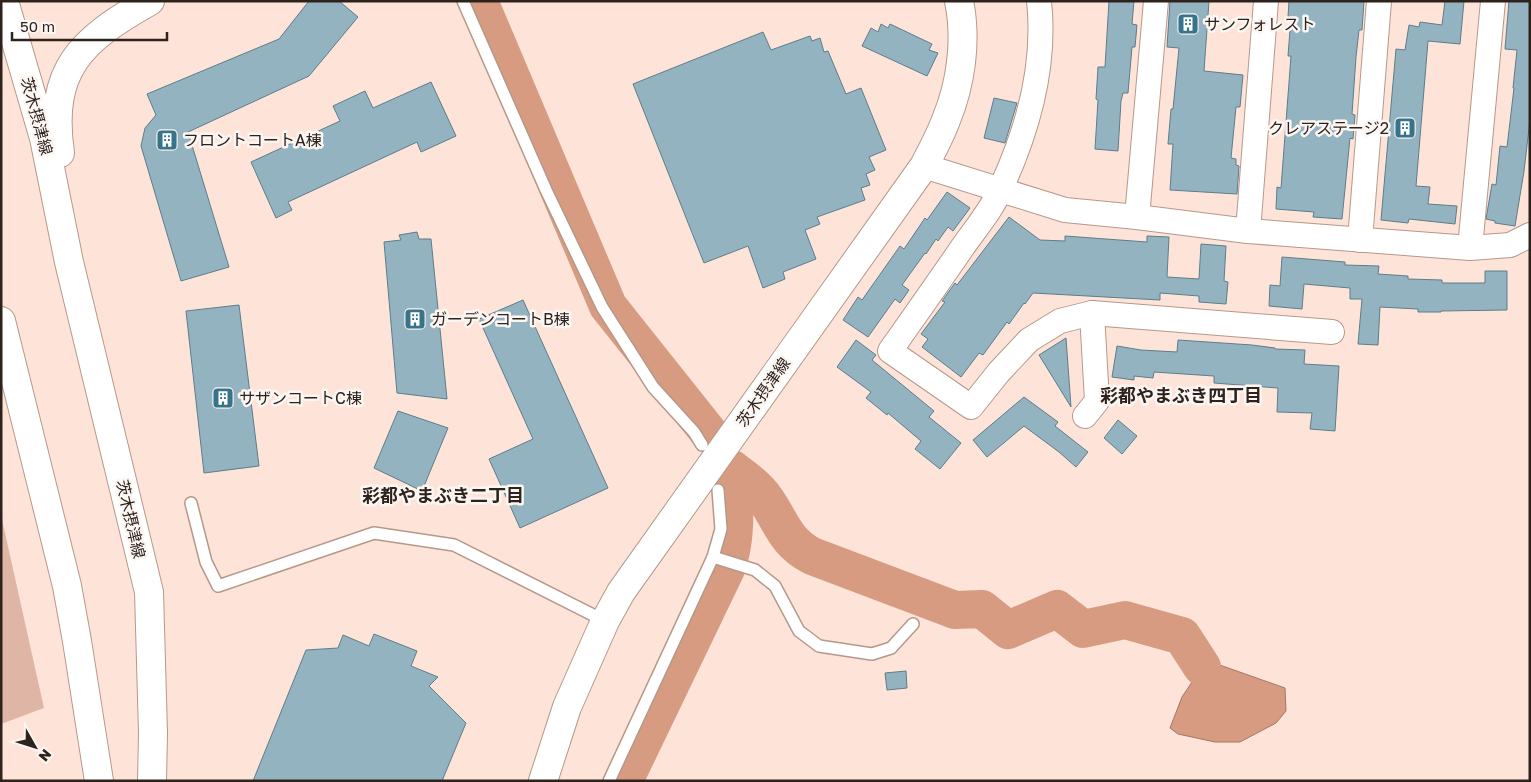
<svg xmlns="http://www.w3.org/2000/svg" width="1531" height="782" font-family="'Golos Text','Noto Sans JP',sans-serif">
	<style>
		.green { fill: #dfb6a5 }
		.water { fill: #d79b81; stroke: #a47763 }
		.lines { fill: none; stroke-linecap: round; stroke-linejoin: round }
		.river { stroke: #d79b81; stroke-width: 38 }
		.building { fill: #93b3c1; stroke: #5d7d8a }
		.service-casing { stroke: #b6988a; stroke-width: 14 }
		.minor-casing { stroke: #b6988a; stroke-width: 26 }
		.primary-casing { stroke: #b6988a; stroke-width: 30 }
		.service { stroke: #fff; stroke-width: 11 }
		.minor { stroke: #fff; stroke-width: 24 }
		.primary { stroke: #fff; stroke-width: 28 }
		.labels { text-anchor: middle; dominant-baseline: central; stroke-width: 5; stroke-linejoin: round; paint-order: stroke }
		.poi-label { font-size: 16px; fill: #2e221d; stroke: #fcf6f3; text-anchor: start }
		.street-label { font-size: 16px; fill: #2e221d; stroke: #fcf6f3 }
		.neighbourhood-label { font-size: 18px; font-weight: bold; fill: #2e221d; stroke: #fcf6f3 }
	</style>
	<rect width="100%" height="100%" fill="#fee4d8"/>
	<!-- green -->
	<polygon class="green" points="1,515 44,708 1,724"/>
	<!-- water -->
	<polygon class="water" points="1214,663 1285,688 1286,711 1276,723 1240,742 1215,742 1178,734 1170,728 1182,697 1202,667"/>
	<g class="lines">
		<!-- river -->
		<g class="river">
			<polyline points="479,1 608,306 709,433"/>
			<path d="M732 469C745 478 757 487 766 500 782 523 785 542 812 556L955 610 982 609 1008 630 1057 609 1083 629 1125 620 1182 636 1202 667"/>
			<path d="M624 781 726 569C738 536 734 503 732 469"/>
		</g>
	</g>
	<!-- building -->
	<g class="building">
		<polygon points="309,1 339,1 358,17 309,76 188,132 229,267 181,281 141,146 145,128 156,115 147,94 279,39"/>
		<polygon points="1109,1 1134,1 1132,24 1137,25 1135,47 1132,47 1128,93 1123,93 1121,101 1118,151 1095,149 1098,100 1096,99 1098,67 1105,67"/>
		<polygon points="1170,1 1209,1 1204,71 1243,75 1240,107 1236,107 1231,158 1236,159 1236,165 1239,166 1237,194 1170,190 1173,144 1168,144 1171,109 1173,109 1179,48 1167,47"/>
		<polygon points="1289,1 1364,1 1362,30 1359,30 1356,57 1352,114 1355,115 1353,139 1350,138 1342,219 1313,217 1314,212 1276,209 1277,187 1281,188 1291,56 1288,56 1291,17 1288,17"/>
		<polygon points="1445,1 1464,1 1460,44 1428,41 1416,186 1430,187 1428,204 1457,206 1455,224 1409,219 1408,223 1381,220 1396,49 1405,50 1409,25 1419,27 1420,22 1442,25"/>
		<polygon points="1509,1 1530,1 1530,120 1524,171 1515,226 1495,223 1495,221 1486,219 1492,184 1496,185 1500,146 1507,147 1514,88 1513,88 1517,50 1505,49"/>
		<polygon points="881,24 888,28 890,24 932,44 929,50 938,53 927,76 862,46 871,28 878,32"/>
		<polygon points="763,32 771,50 810,36 812,41 820,38 824,52 828,51 846,94 861,88 886,150 869,157 875,170 866,174 870,185 861,188 865,200 817,217 820,224 805,230 816,259 783,272 785,279 763,288 748,246 704,263 633,84"/>
		<polygon points="431,82 456,136 421,152 417,142 288,202 292,210 276,218 251,162 340,121 333,106 365,91 373,108"/>
		<polygon points="994,98 1017,103 1005,143 984,138"/>
		<polygon points="947,192 970,208 953,231 948,227 938,241 936,239 926,254 925,253 902,285 909,290 900,303 895,299 868,337 843,320 858,297 862,300 900,246 904,249 925,218 927,220"/>
		<polygon points="1009,217 1040,240 1065,241 1065,236 1147,242 1147,236 1169,237 1167,277 1199,279 1201,244 1226,246 1224,281 1228,282 1226,304 1199,302 1199,296 1160,293 1160,300 1033,293 1025,304 1024,303 1009,324 1007,322 983,355 979,353 961,377 922,347 928,339 921,334 945,302 942,301 955,283 957,285"/>
		<polygon points="417,232 419,239 431,239 447,399 397,393 384,242 401,240 399,235"/>
		<polygon points="1282,257 1345,262 1345,265 1379,266 1378,274 1408,276 1408,279 1442,280 1442,283 1485,283 1485,271 1507,271 1507,310 1441,311 1441,312 1418,312 1418,309 1380,307 1378,345 1358,344 1362,299 1350,299 1350,288 1304,284 1302,309 1269,306 1270,285 1280,286"/>
		<polygon points="523,300 608,488 520,528 489,459 533,439 479,319"/>
		<polygon points="239,305 259,466 204,473 186,311"/>
		<polygon points="1066,338 1071,407 1039,355"/>
		<polygon points="856,340 876,355 872,360 934,411 929,417 961,443 940,469 915,449 921,441 888,413 887,415 866,398 871,392 837,367"/>
		<polygon points="1178,340 1252,345 1275,348 1275,349 1305,350 1304,364 1339,366 1335,431 1310,429 1312,413 1277,412 1278,388 1214,383 1214,376 1154,372 1153,378 1134,376 1134,380 1112,377 1117,346 1141,350 1177,352"/>
		<polygon points="1024,397 1058,422 1055,426 1088,452 1076,467 1059,452 1024,426 987,457 973,440"/>
		<polygon points="398,411 448,428 422,491 374,468"/>
		<polygon points="1118,420 1137,436 1122,454 1104,438"/>
		<polygon points="374,634 417,651 411,666 438,677 429,686 466,723 442,781 253,781 306,650 338,648 343,635 369,646"/>
		<polygon points="906,671 907,688 887,690 885,673"/>
	</g>
	<g class="lines">
		<!-- service casing -->
		<g class="service-casing">
			<g id="service">
				<polyline points="463,1 546,190 602,307 653,387 694,432 702,445"/>
				<polyline points="191,503 206,562 218,586 374,533 454,545 605,621"/>
				<polyline points="713,557 755,570 775,586 799,631 819,646 872,654 891,648 913,624"/>
				<polyline points="609,781 713,557 721,529 718,490"/>
			</g>
		</g>
		<!-- minor casing -->
		<g class="minor-casing">
			<g id="minor">
				<path d="M1039 1C1046 65 1028 130 1001 188 992 210 975 229 962 248 938 283 914 317 890 351L971 407 999 372 1029 340 1060 321 1092 313 1332 332"/>
				<polyline points="924,166 1065,210 1137,217 1248,231 1470,248 1510,245 1530,235"/>
				<polyline points="1137,217 1156,1"/>
				<polyline points="1248,231 1266,1"/>
				<polyline points="1360,240 1379,1"/>
				<polyline points="1470,248 1493,1"/>
				<polyline points="1085,416 1097,401 1092,313"/>
			</g>
		</g>
		<!-- primary casing -->
		<g class="primary-casing">
			<g id="primary">
				<polyline points="4,1 44,138 69,262 149,592 153,733 152,781"/>
				<path d="M60 153C48 69 81 40 150 1"/>
				<polyline points="1,321 67,586 77,641 99,781"/>
				<path d="M543 781 567 707 605 621 621 592 924 166C932 151 940 136 946 120 961 84 967 40 959 1"/>
			</g>
		</g>
		<!-- service -->
		<use href="#service" class="service"/>
		<!-- minor -->
		<use href="#minor" class="minor"/>
		<!-- primary -->
		<use href="#primary" class="primary"/>
	</g>
	<!-- icons -->
	<defs>
		<g id="building-square" transform="scale(1.125)"><rect x="-9" y="-9" width="18" height="18" rx="4" fill="#37738a" stroke="#fcf6f3"/><path d="M-4-6H4V6H1V3H-1V6H-4ZM-2.5-4.3h1.7v1.8h-1.7ZM.8-4.3h1.7v1.8H.8ZM-2.5-1h1.7V.8h-1.7ZM.8-1h1.7V.8H.8Z" fill="#fff"/></g>
	</defs>
	<g fill-rule="evenodd">
		<use href="#building-square" x="1188" y="24"/>
		<use href="#building-square" x="1405" y="128"/>
		<use href="#building-square" x="167" y="140"/>
		<use href="#building-square" x="415" y="319"/>
		<use href="#building-square" x="223" y="398"/>
	</g>
	<g class="labels">
		<!-- poi labels -->
		<g class="poi-label">
			<text x="1204" y="24">サンフォレスト</text>
			<text x="1389" y="128" text-anchor="end">クレアステージ2</text>
			<text x="183" y="140">フロントコートA棟</text>
			<text x="431" y="319">ガーデンコートB棟</text>
			<text x="239" y="398">サザンコートC棟</text>
		</g>
		<!-- street labels -->
		<g class="street-label">
			<text transform="translate(37 116) rotate(75)">茨木摂津線</text>
			<text transform="translate(763 392) rotate(-55)">茨木摂津線</text>
			<text transform="translate(131 519) rotate(77)">茨木摂津線</text>
		</g>
		<!-- neighbourhood labels -->
		<g class="neighbourhood-label">
			<text x="1181" y="395">彩都やまぶき四丁目</text>
			<text x="443" y="495">彩都やまぶき二丁目</text>
		</g>
	</g>
	<!-- border -->
	<rect width="1531" height="782" fill="none" stroke="#2e221d" stroke-width="5"/>
	<!-- north arrow -->
	<g transform="translate(35 747) rotate(129)" stroke="#fcf6f3" stroke-width="4" paint-order="stroke">
	<path d="M0-4L9 19L0 12L-9 19Z" fill="#2e221d"/>
	<text y="-8" font-size="14" font-weight="bold" text-anchor="middle" fill="#2e221d">N</text>
	</g>
	<!-- scale -->
	<path d="M12 32v8h155v-8" fill="none" stroke="#2e221d" stroke-width="2.5"/>
	<text x="20" y="32" font-size="15" fill="#2e221d" stroke="#fcf6f3" stroke-width="4" paint-order="stroke">50 m</text>
</svg>
